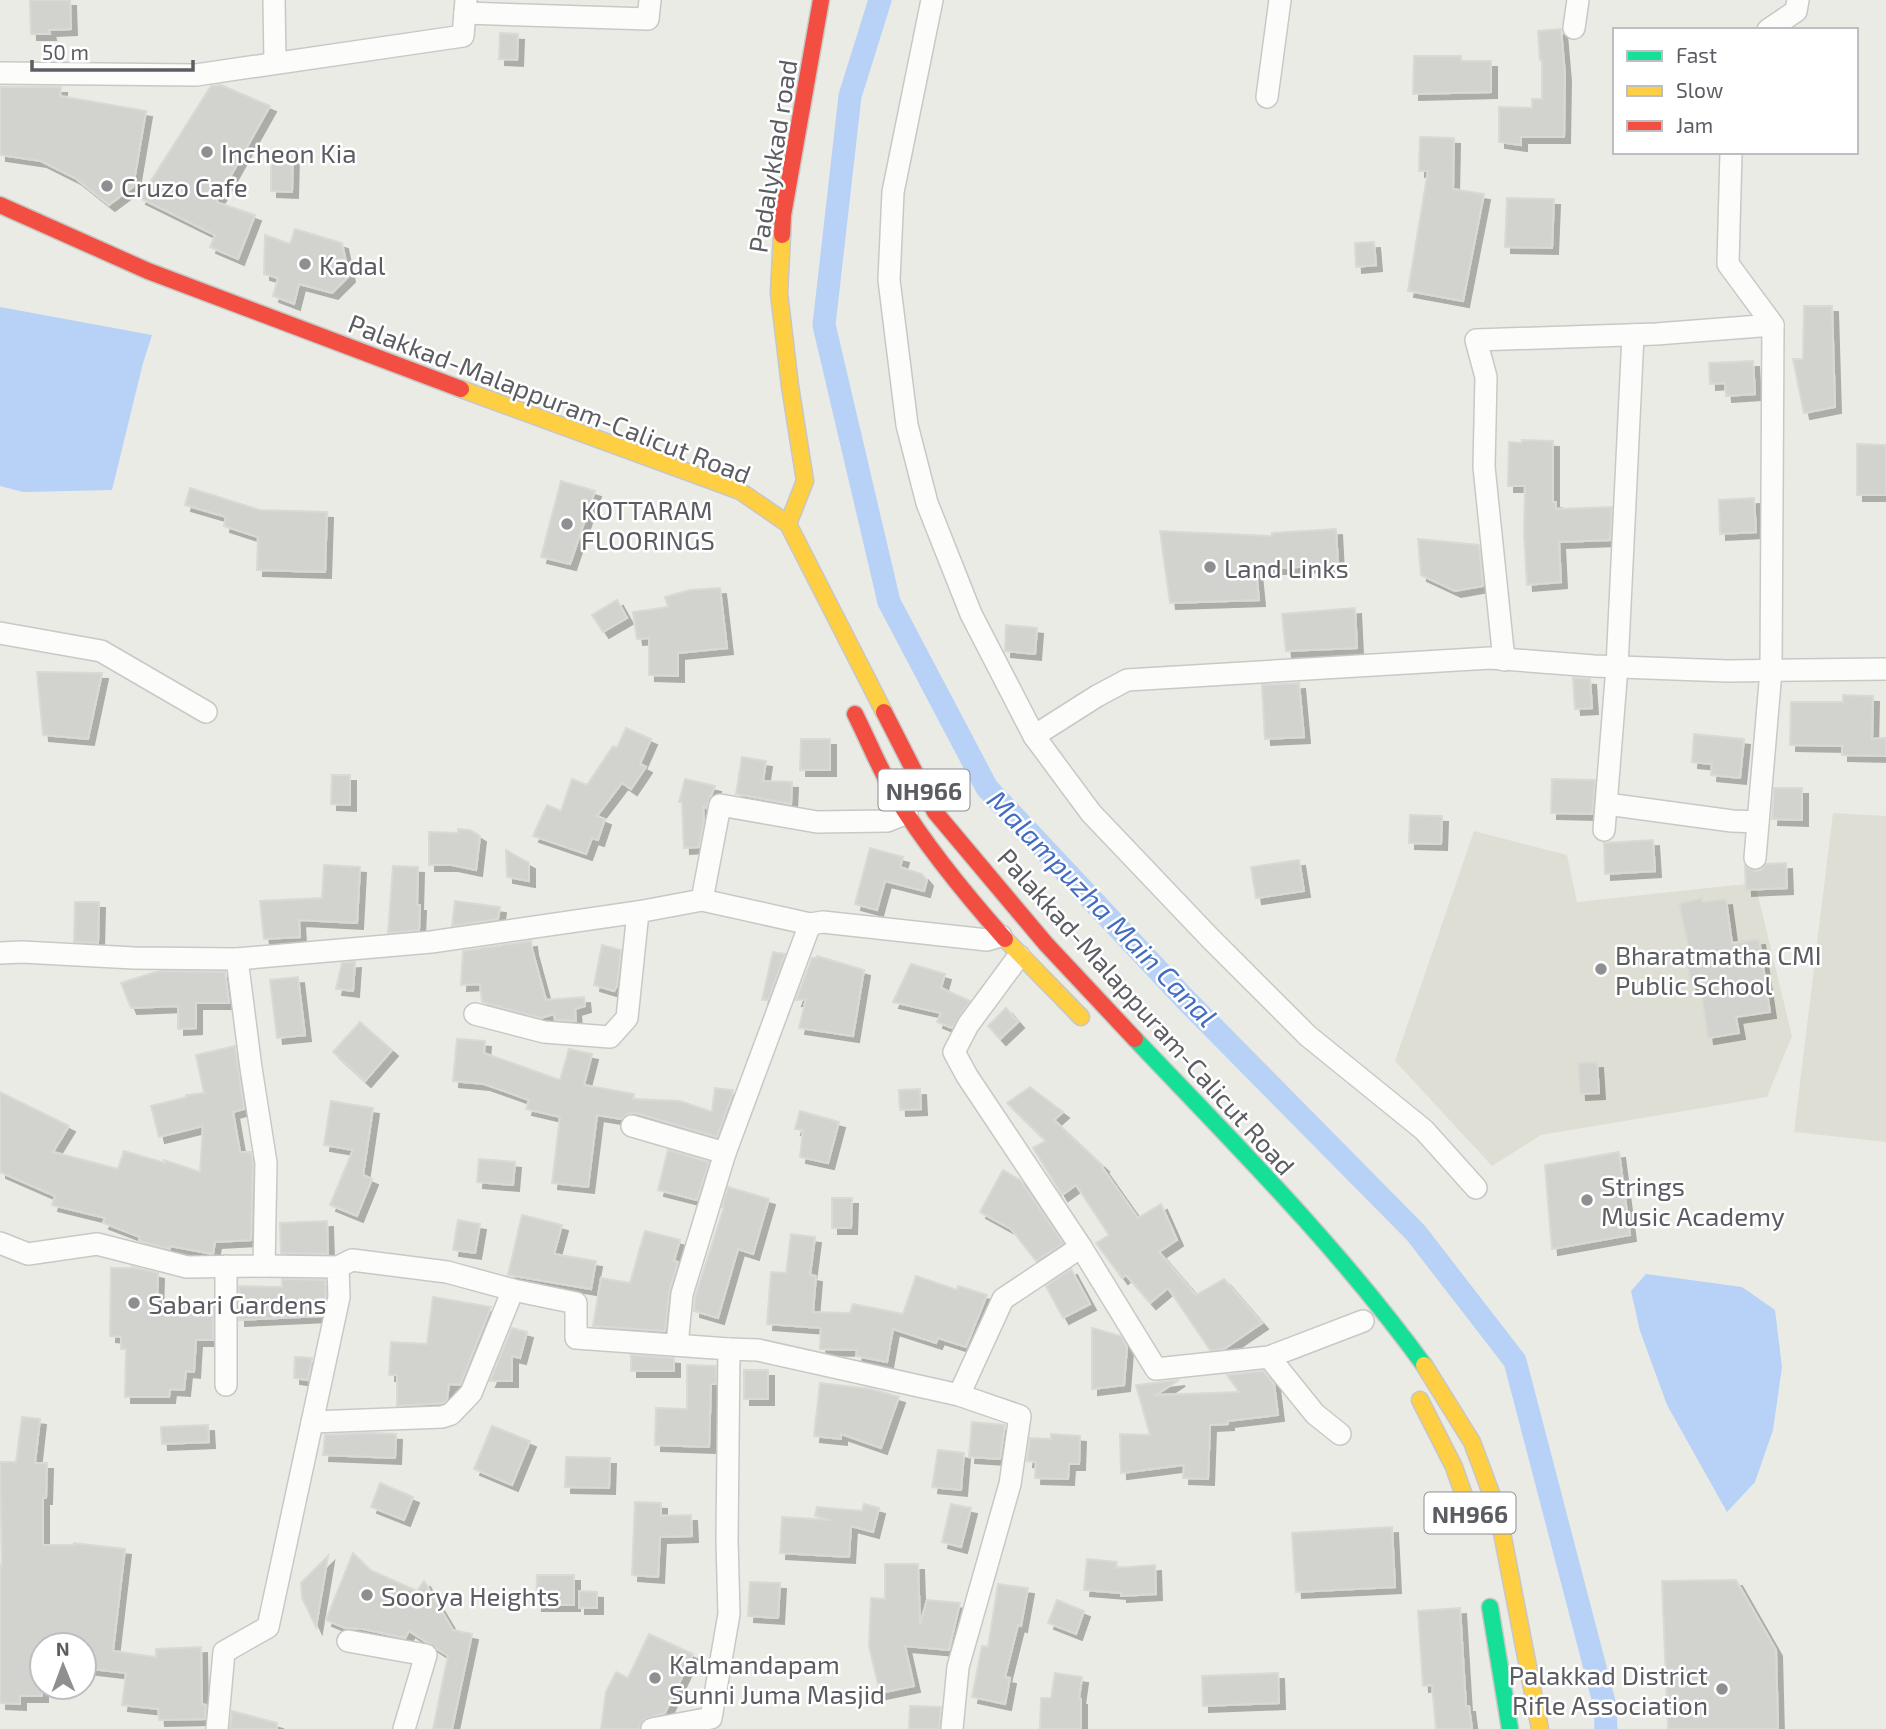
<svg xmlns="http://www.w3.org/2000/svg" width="1886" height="1729" font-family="'Exo 2',sans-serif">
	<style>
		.education { fill: #dfded4 }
		.water { fill: #b7d1f7 }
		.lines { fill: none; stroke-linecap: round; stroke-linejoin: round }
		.canal { stroke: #b7d1f7; stroke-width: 23 }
		.building { fill: #d2d2cf; stroke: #dadad4; stroke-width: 2; filter: url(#shadow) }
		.street-casing { stroke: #c8c9c7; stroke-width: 24 }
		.fast-casing { stroke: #c6c7c6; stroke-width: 19 }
		.slow-casing { stroke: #c6c7c6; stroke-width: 19 }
		.jam-casing { stroke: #c6c7c6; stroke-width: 19 }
		.street { stroke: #fcfcfb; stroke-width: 21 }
		.fast { stroke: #16e098; stroke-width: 16 }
		.slow { stroke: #ffcf43; stroke-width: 16 }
		.jam { stroke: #f24e42; stroke-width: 16 }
		.poi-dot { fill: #8d8f90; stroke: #fff; stroke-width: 2.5 }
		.labels { text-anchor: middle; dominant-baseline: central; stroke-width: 5; stroke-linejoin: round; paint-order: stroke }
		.shield { fill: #fff; stroke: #8c8e92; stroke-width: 2 }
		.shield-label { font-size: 24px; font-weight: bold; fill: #5b5d63 }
		.poi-label { font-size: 26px; fill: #5b5d63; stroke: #fff; text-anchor: start }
		.street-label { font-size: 26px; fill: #5b5d63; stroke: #fff }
		.water-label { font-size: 28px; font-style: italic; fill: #436cc3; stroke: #fff }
	</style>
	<defs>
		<filter id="shadow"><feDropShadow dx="6" dy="6" stdDeviation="0" flood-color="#0004"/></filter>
	</defs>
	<rect width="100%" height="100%" fill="#ebebe5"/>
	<!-- education -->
	<g class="education">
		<polygon points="1833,813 1886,816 1886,1142 1794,1132"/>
		<polygon points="1474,831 1567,855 1577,902 1755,883 1792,1036 1767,1097 1541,1135 1492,1166 1395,1061"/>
	</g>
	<!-- water -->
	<g class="water">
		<polygon points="0,307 152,335 143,363 112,490 23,492 0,486"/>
		<polygon points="1646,1274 1742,1287 1775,1310 1782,1367 1773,1430 1755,1482 1727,1512 1667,1405 1640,1331 1631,1291"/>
	</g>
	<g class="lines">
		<!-- canal -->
		<polyline class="canal" points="880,0 850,96 824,325 889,602 987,788 1185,999 1416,1233 1515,1361 1605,1706 1606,1729"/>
	</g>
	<!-- building -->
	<g class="building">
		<polygon points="30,0 70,0 71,29 49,30 50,34 31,34"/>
		<polygon points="1561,29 1565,75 1564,137 1521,137 1521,145 1499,142 1499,107 1532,108 1532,99 1542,99 1542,60 1540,60 1538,31"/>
		<polygon points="500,33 518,34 517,60 499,59"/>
		<polygon points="1414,56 1461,56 1461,61 1491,61 1491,92 1413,94"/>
		<polygon points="221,85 270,106 216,202 255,215 238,259 210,247 215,235 140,198 211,86"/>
		<polygon points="0,87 61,87 60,96 146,111 133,187 109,205 75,178 41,161 0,155"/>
		<polygon points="1420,137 1454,138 1453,189 1484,194 1463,301 1408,291 1428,171 1419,171"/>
		<polygon points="271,152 293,152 292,192 271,191"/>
		<polygon points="1507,198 1554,199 1552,248 1505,247"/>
		<polygon points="295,229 342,243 349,276 332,293 299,284 294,304 273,296 278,278 264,274 265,235 290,244"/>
		<polygon points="1374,242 1376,265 1356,267 1355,243"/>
		<polygon points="1804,306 1832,306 1835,407 1804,413 1793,359 1803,359"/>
		<polygon points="1753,361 1755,394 1726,396 1725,383 1710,384 1709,363"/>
		<polygon points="1522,440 1553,441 1553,502 1556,502 1556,509 1612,507 1610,540 1559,542 1561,582 1527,585 1524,534 1525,486 1508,486 1509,442 1522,443"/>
		<polygon points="1857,444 1886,445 1886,495 1857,495"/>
		<polygon points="561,481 595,491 570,564 541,557"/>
		<polygon points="190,488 260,510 327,512 325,572 257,570 258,537 224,526 226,517 185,505"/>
		<polygon points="1754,498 1756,532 1720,534 1719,500"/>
		<polygon points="1336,529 1338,565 1256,569 1259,600 1170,603 1160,531 1272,536 1272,533"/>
		<polygon points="1418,539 1479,545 1483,586 1455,591 1421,575"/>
		<polygon points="720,588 727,648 678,653 678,676 649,675 649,638 637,639 633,612 668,607 665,597 690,590"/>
		<polygon points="617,600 627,618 603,632 592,615"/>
		<polygon points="1355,608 1357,648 1286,651 1282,614"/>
		<polygon points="1006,625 1037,628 1035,654 1005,651"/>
		<polygon points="37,672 102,673 88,739 43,735"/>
		<polygon points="1573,678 1590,679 1592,708 1575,709"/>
		<polygon points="1299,683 1304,737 1265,739 1262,685"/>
		<polygon points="1843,695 1873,696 1872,739 1886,738 1886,756 1842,755 1842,746 1790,745 1791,702 1843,702"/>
		<polygon points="626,728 651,739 640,764 646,767 631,789 622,783 597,816 605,819 598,840 592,838 586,854 533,836 547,805 561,811 572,779 587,785 613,746 617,748"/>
		<polygon points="1694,734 1744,739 1740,778 1711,775 1712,764 1692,762"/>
		<polygon points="801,739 830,739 830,770 800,770"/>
		<polygon points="742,757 766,761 763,781 792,782 791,804 736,794"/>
		<polygon points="332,775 350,775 350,805 331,804"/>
		<polygon points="685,779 715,786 706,808 703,807 704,820 699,847 684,848 682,802 679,802"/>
		<polygon points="1552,779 1595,780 1592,814 1551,813"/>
		<polygon points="1774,788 1802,788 1802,820 1772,819"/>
		<polygon points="1410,815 1442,816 1441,844 1409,843"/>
		<polygon points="458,829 470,830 480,836 476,870 452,865 429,865 429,832 458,833"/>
		<polygon points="1653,840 1655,871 1605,874 1604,843"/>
		<polygon points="870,848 903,857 900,867 922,874 927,880 924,891 885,881 877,910 855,904"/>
		<polygon points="506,850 529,863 529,881 507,877"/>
		<polygon points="1299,860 1304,891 1256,898 1251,867"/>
		<polygon points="1786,863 1787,888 1746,890 1745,866 1755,871 1761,870 1766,864"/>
		<polygon points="324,865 360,867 357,923 299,920 300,937 264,939 260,901 322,898"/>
		<polygon points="393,866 418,867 417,905 420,905 419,930 388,933"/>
		<polygon points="1702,898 1703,902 1726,899 1732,943 1759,939 1770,1012 1736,1017 1739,1033 1708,1038 1700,984 1691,986 1685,950 1689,949 1679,904"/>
		<polygon points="455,901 500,907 498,919 452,926"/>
		<polygon points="75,902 99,902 98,943 74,942"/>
		<polygon points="531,941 532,949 546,1000 584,997 585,1006 575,1009 576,1021 555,1020 554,1014 541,1018 482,1002 480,984 461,985 463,951"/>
		<polygon points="602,945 621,950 617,986 614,991 594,985"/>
		<polygon points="773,952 785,954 768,1000 762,1000"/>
		<polygon points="817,956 864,970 853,1036 799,1028 806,999 796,1000 812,958 816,958"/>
		<polygon points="355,962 353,991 336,989 342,963"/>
		<polygon points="911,964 945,974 941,988 970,1001 952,1028 937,1022 941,1013 893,1002"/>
		<polygon points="159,971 225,972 229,1003 196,1003 196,1028 178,1029 178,1006 131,1008 121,983"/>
		<polygon points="298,977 305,1035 277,1038 270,980"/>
		<polygon points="1006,1008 1018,1022 1000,1039 988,1026"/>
		<polygon points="360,1022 392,1050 365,1081 333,1052"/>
		<polygon points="457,1039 485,1041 484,1053 560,1080 569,1049 592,1054 584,1085 634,1094 633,1099 680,1101 712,1112 715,1088 733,1090 732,1095 717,1137 636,1113 628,1114 621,1119 597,1115 588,1187 552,1183 560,1117 526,1109 529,1100 484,1084 453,1081"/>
		<polygon points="235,1046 244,1109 233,1112 240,1152 251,1152 253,1164 251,1240 215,1242 213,1254 170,1246 170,1249 139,1241 140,1237 103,1223 105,1218 52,1205 55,1196 0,1172 0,1092 69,1126 53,1152 118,1169 124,1151 165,1163 164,1160 200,1172 203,1126 159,1137 151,1106 187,1097 186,1095 204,1093 196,1055"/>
		<polygon points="1597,1062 1599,1093 1580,1094 1578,1063"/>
		<polygon points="1030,1087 1063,1112 1054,1120 1103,1166 1102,1167 1138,1218 1161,1204 1177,1240 1159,1252 1196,1295 1224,1279 1262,1323 1224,1349 1210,1350 1168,1288 1150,1303 1126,1275 1122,1278 1096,1243 1109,1235 1076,1185 1062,1195 1033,1148 1046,1141 1007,1103"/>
		<polygon points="920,1089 921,1109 900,1110 899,1090"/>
		<polygon points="331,1101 373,1108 363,1175 372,1179 357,1216 330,1205 353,1150 324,1145"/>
		<polygon points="800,1111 839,1122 828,1163 800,1157 803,1130 795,1129"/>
		<polygon points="668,1150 709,1162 697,1200 658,1190"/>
		<polygon points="1619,1152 1630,1235 1552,1249 1545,1165"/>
		<polygon points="479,1159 515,1162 513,1185 477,1182"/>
		<polygon points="1003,1170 1020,1180 1063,1243 1036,1261 1011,1229 980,1212"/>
		<polygon points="728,1187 769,1199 753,1254 738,1249 718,1318 694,1311 695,1297 724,1207 722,1207"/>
		<polygon points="832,1198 852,1198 851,1228 832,1228"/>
		<polygon points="522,1215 562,1225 554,1254 596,1261 591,1289 508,1275"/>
		<polygon points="458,1220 480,1224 475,1253 453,1250"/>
		<polygon points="327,1221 328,1254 281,1253 280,1223"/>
		<polygon points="645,1231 680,1240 674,1261 678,1262 669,1292 665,1331 593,1326 601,1278 630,1283"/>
		<polygon points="791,1234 815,1237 810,1275 816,1276 813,1312 850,1313 853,1304 903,1314 916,1276 957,1290 958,1286 987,1295 966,1347 938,1338 936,1343 893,1329 887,1362 856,1356 857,1350 820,1349 821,1328 767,1324 771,1272 786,1273"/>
		<polygon points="132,1267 158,1273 157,1305 213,1305 213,1340 196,1340 194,1372 186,1371 184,1390 170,1389 169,1397 125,1397 126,1349 121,1349 121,1337 110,1336 111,1268 132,1268"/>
		<polygon points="1071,1269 1090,1304 1063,1318 1046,1286"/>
		<polygon points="282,1279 325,1280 326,1296 322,1316 239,1320 239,1286 282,1287"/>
		<polygon points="433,1297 491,1307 460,1385 449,1384 447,1399 444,1403 397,1406 397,1375 389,1375 391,1342 427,1344"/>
		<polygon points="512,1328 527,1332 520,1358 512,1356 512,1381 490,1381"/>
		<polygon points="1092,1328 1121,1336 1127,1347 1124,1385 1092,1389"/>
		<polygon points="631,1355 674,1358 674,1371 631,1371"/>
		<polygon points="295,1357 312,1358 308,1380 294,1378"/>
		<polygon points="687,1365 716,1366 716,1384 711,1384 709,1447 655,1445 656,1408 687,1409"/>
		<rect x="744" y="1370" width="24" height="29"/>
		<polygon points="1263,1371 1274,1384 1278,1415 1228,1421 1228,1424 1210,1425 1208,1479 1183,1478 1184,1465 1121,1473 1120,1434 1150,1435 1136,1385 1179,1380 1156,1395 1239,1392 1227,1375"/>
		<polygon points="820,1383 871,1389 899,1397 881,1448 841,1434 841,1439 814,1436"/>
		<polygon points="22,1417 40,1419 35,1463 47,1463 46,1498 43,1498 43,1545 74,1545 74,1543 125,1549 113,1651 156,1657 156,1649 201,1647 202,1704 206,1705 205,1719 159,1720 158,1709 122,1705 126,1673 84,1668 84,1645 42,1645 42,1696 20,1696 20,1704 0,1703 0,1565 2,1566 0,1462 16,1462"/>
		<polygon points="972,1422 1005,1425 1000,1459 969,1457"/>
		<polygon points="208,1425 209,1442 162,1444 161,1427"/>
		<polygon points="492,1426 530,1441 512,1485 474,1469"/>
		<polygon points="368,1433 396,1434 395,1458 323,1455 325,1435"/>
		<polygon points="1051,1434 1080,1436 1079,1464 1069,1464 1068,1479 1035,1478 1036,1462 1027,1461 1030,1438 1051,1439"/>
		<polygon points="938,1450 964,1453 961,1490 932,1487"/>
		<polygon points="566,1457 610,1458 609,1488 565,1487"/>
		<polygon points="380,1483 413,1497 404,1520 371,1507"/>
		<polygon points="635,1502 661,1503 661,1516 691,1515 692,1536 660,1537 658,1577 632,1575"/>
		<polygon points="864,1504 879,1508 873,1532 851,1526 849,1557 780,1553 782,1517 831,1520 815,1516 817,1507 862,1511"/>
		<polygon points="951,1504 971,1508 961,1547 942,1542"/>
		<polygon points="1392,1527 1395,1587 1296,1592 1292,1533"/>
		<polygon points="353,1553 370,1570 417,1591 424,1581 453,1630 472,1634 452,1729 433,1729 448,1656 409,1631 405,1638 363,1629 345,1628 326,1620"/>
		<polygon points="328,1556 316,1627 302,1598 301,1583"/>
		<polygon points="1087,1559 1117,1562 1116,1568 1155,1565 1156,1594 1121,1596 1121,1593 1084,1590"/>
		<polygon points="885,1564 918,1564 920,1624 927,1600 960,1603 949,1650 905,1646 914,1686 880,1693 869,1646 871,1598 885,1599"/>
		<polygon points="537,1575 574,1575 574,1605 536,1605"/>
		<polygon points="1736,1580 1776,1650 1778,1729 1668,1729 1662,1581"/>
		<polygon points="750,1582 780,1583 778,1618 748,1616"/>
		<polygon points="998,1584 1028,1588 1021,1626 1018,1625 1005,1677 1010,1678 1005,1704 972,1697 982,1646 988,1647"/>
		<polygon points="579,1591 597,1592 597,1608 579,1608"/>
		<polygon points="1057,1600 1084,1611 1076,1634 1048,1623"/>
		<polygon points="1460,1608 1466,1706 1469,1706 1472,1729 1436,1729 1432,1685 1423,1686 1418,1611"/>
		<polygon points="649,1634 693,1654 665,1713 644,1719 639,1729 601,1729 606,1692 616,1672 628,1678"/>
		<polygon points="1055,1673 1082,1677 1079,1699 1081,1699 1081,1729 1040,1729 1041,1698 1051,1698"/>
		<polygon points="1278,1673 1279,1703 1203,1706 1202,1676"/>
		<polygon points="910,1706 941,1707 939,1729 909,1729"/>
		<polygon points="232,1711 277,1723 277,1729 230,1729"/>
	</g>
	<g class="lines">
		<!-- street casing -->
		<g class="street-casing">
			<g id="street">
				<polyline points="274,0 275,63"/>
				<polyline points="932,0 893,192 889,280 907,425 927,503 971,614 1034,736"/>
				<polyline points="465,13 648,19 650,0"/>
				<polyline points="1574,28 1578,0"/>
				<polyline points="1768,30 1796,11 1798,0"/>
				<polyline points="0,73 196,75 463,36 466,0"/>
				<polyline points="1267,97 1280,0"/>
				<polyline points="1731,152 1728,264 1773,325 1771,671 1755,858"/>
				<polyline points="0,633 101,651 206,712"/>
				<polyline points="1504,660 1484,467 1486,377 1476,340 1656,334 1773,325"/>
				<polyline points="1607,804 1732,821 1758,822"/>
				<polyline points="1604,830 1617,667 1633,335"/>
				<polyline points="702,900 720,805 817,822 887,821 907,813"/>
				<polyline points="0,953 22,952 134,958 237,959 251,1068 266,1163 264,1266 187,1267 97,1244 28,1254 0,1243"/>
				<polyline points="1019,956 968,1025 954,1052 967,1076 1081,1247 1156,1369 1269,1357 1363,1321"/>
				<polyline points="237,959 431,942 638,912 702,900 810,924 823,922 987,940 1001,936"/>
				<polyline points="475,1014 544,1032 610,1037 627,1018 638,912"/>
				<polyline points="632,1126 725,1153"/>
				<polyline points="1476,1188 1424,1130 1308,1036 1210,938 1091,813 1034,736 1097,696 1127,680 1490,658 1594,666 1728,671 1886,669"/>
				<polyline points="226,1266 226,1385"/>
				<polyline points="338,1267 352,1260 447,1272 513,1290 576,1303 576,1338 729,1349 727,1540 729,1614 711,1718 652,1729"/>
				<polyline points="677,1345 682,1294 725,1153 810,924"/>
				<polyline points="729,1349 758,1350 959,1395 1003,1299 1081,1247"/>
				<polyline points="1269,1357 1315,1414 1340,1434"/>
				<polyline points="312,1422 442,1417 451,1414 471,1393 513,1290"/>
				<polyline points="348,1641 426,1655 404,1729"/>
				<polyline points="217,1729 224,1652 268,1627 339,1297 338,1267 264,1266"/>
				<polyline points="952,1729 958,1667 1010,1484 1020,1416 959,1395"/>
			</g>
		</g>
		<!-- fast casing -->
		<g class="fast-casing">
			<g id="fast">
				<path d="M1135 1039C1235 1144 1338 1247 1424 1365"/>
				<polyline points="1490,1607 1510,1729"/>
			</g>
		</g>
		<!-- slow casing -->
		<g class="slow-casing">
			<g id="slow">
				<polyline points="782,235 779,293 790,386 805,481 788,524"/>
				<polyline points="461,389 740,491 788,524 884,712"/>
				<polyline points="1005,939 1081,1017"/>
				<polyline points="1424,1365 1472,1442 1498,1512 1540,1729"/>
				<polyline points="1420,1400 1454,1467 1468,1507"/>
			</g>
		</g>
		<!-- jam casing -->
		<g class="jam-casing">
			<g id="jam">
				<polyline points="0,205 148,271 461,389"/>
				<polyline points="782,235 783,215 821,0"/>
				<polyline points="884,712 935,812 1046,944 1135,1039"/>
				<path d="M855 714C869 742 880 770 896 797 927 848 966 895 1005 939"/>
			</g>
		</g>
		<!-- street -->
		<use href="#street" class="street"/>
		<!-- fast -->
		<use href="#fast" class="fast"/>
		<!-- slow -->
		<use href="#slow" class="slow"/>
		<!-- jam -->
		<use href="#jam" class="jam"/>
	</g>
	<!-- markers -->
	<g class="poi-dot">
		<circle cx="207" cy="152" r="7"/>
		<circle cx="107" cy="186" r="7"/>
		<circle cx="305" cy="264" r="7"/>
		<circle cx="567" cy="524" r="7"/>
		<circle cx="1210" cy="567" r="7"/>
		<circle cx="1601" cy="969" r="7"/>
		<circle cx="1587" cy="1200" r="7"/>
		<circle cx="134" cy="1303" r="7"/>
		<circle cx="367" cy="1595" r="7"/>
		<circle cx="655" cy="1678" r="7"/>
		<circle cx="1722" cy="1689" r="7"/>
	</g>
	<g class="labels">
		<!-- shield labels -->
		<g class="shield">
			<rect x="878.5" y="769.5" width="91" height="41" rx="5"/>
			<rect x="1424.5" y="1492.5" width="91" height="41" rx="5"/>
		</g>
		<g class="shield-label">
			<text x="924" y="790">NH966</text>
			<text x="1470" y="1513">NH966</text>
		</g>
		<!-- poi labels -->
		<g class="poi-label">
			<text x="221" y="152">Incheon Kia</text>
			<text x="121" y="186">Cruzo Cafe</text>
			<text x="319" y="264">Kadal</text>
			<text x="581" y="509">KOTTARAM<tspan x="581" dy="30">FLOORINGS</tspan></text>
			<text x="1224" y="567">Land Links</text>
			<text x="1615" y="954">Bharatmatha CMI<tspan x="1615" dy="30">Public School</tspan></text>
			<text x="1601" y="1185">Strings<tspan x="1601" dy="30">Music Academy</tspan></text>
			<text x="148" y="1303">Sabari Gardens</text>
			<text x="381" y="1595">Soorya Heights</text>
			<text x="669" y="1663">Kalmandapam<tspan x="669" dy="30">Sunni Juma Masjid</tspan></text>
			<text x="1708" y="1674" text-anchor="end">Palakkad District<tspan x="1708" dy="30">Rifle Association</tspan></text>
		</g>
		<!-- street labels -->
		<g class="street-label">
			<text transform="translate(772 156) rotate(-81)">Padalykkad road</text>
			<text transform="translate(550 398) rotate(21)">Palakkad-Malappuram-Calicut Road</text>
			<text transform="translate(1147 1011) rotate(48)">Palakkad-Malappuram-Calicut Road</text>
		</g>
		<!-- water labels -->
		<g class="water-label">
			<text transform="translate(1103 908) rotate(46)">Malampuzha Main Canal</text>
		</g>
	</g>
	<!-- legend -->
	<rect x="1613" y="28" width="245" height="126" fill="#ffffff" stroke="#bdbec1" stroke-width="2"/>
	<rect x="1627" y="51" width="35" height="10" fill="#16e098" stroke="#bdbec1" stroke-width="2"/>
	<text x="1676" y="63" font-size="21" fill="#5b5d63">Fast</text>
	<rect x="1627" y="86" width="35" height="10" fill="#ffcf43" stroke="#bdbec1" stroke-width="2"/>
	<text x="1676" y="98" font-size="21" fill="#5b5d63">Slow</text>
	<rect x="1627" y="121" width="35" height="10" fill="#f24e42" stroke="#bdbec1" stroke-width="2"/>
	<text x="1676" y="133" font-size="21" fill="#5b5d63">Jam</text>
	<!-- north arrow -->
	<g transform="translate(63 1666) rotate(359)"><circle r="33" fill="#ffffff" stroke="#bdbec1" stroke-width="2"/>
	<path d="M0-5L12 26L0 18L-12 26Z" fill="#8d8f90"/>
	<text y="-10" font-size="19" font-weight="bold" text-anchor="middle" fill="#5b5d63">N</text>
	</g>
	<!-- scale -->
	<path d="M32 60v10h161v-10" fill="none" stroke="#5b5d63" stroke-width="3.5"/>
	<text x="42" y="60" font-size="21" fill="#5b5d63" stroke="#ffffff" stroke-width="5" paint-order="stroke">50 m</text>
</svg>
